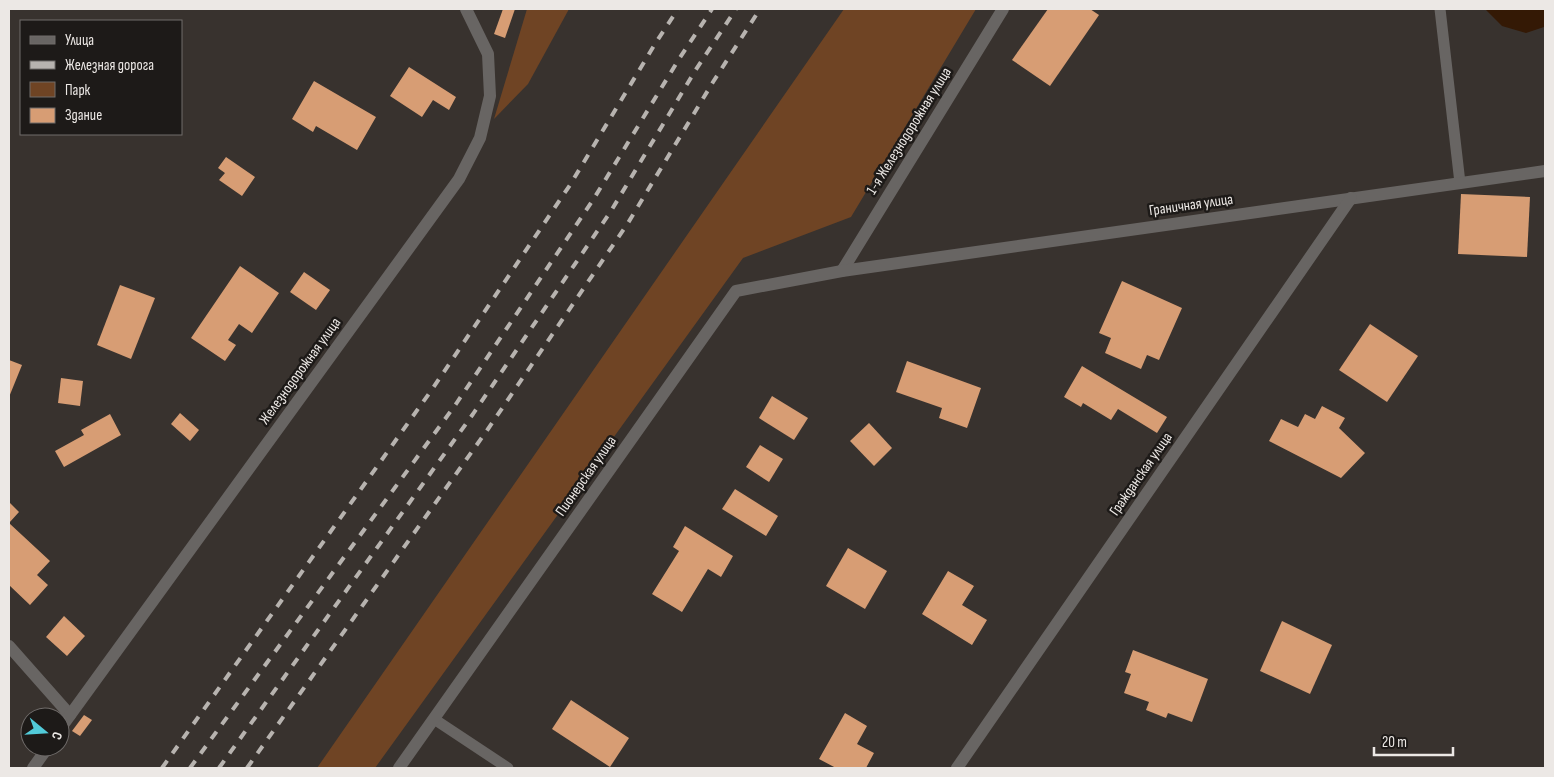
<svg xmlns="http://www.w3.org/2000/svg" width="1554" height="777" font-family="'Sofia Sans Condensed',sans-serif">
	<style>
		.green { fill: #6f4424 }
		.water { fill: #341905 }
		.building { fill: #d79d74 }
		.lines { fill: none; stroke-linecap: round; stroke-linejoin: round }
		.service { stroke: #686563; stroke-width: 11 }
		.minor { stroke: #686563; stroke-width: 12 }
		.rail { stroke: #b7b3af; stroke-width: 4; stroke-dasharray: 9 9; stroke-linecap: butt }
		.labels { text-anchor: middle; dominant-baseline: central; stroke-width: 5; stroke-linejoin: round; paint-order: stroke }
		.street-label { font-size: 15px; fill: #ece8e5; stroke: #1d1a18 }
	</style>
	<rect width="100%" height="100%" fill="#38322e"/>
	<!-- green -->
	<g class="green">
		<polygon points="527,9 569,9 528,84 494,119"/>
		<polygon points="844,9 976,9 851,217 743,258 375,768 317,768"/>
	</g>
	<!-- water -->
	<polygon class="water" points="1485,9 1545,9 1544,27 1526,33 1502,26"/>
	<!-- building -->
	<g class="building">
		<polygon points="503,9 515,9 505,38 494,34"/>
		<polygon points="1048,9 1090,9 1099,15 1050,86 1012,60"/>
		<polygon points="409,67 456,97 449,110 433,100 422,117 390,96"/>
		<polygon points="314,81 376,117 357,150 316,126 313,132 292,119"/>
		<polygon points="226,157 255,177 242,196 219,180 225,173 218,168"/>
		<polygon points="1461,194 1530,197 1527,257 1458,254"/>
		<polygon points="240,266 279,293 252,333 239,324 228,340 236,345 225,361 191,338"/>
		<polygon points="304,272 330,290 316,310 290,292"/>
		<polygon points="1122,281 1182,308 1159,360 1147,355 1141,369 1105,353 1111,338 1099,333"/>
		<polygon points="120,285 155,298 131,359 97,345"/>
		<polygon points="1370,324 1418,356 1387,402 1339,370"/>
		<polygon points="9,360 22,365 9,397"/>
		<polygon points="907,361 981,388 967,428 939,418 942,408 896,392"/>
		<polygon points="1082,366 1167,417 1157,433 1118,409 1111,420 1083,403 1081,407 1064,397"/>
		<polygon points="61,378 83,381 80,406 58,403"/>
		<polygon points="772,396 808,418 794,440 759,418"/>
		<polygon points="1322,406 1345,418 1339,428 1365,453 1341,478 1269,441 1281,419 1298,427 1305,414 1315,419"/>
		<polygon points="180,413 199,430 190,441 171,424"/>
		<polygon points="110,414 121,435 64,467 55,451 84,435 81,430"/>
		<polygon points="869,423 892,448 874,466 850,441"/>
		<polygon points="760,445 783,459 769,482 746,467"/>
		<polygon points="735,489 778,516 766,536 722,509"/>
		<polygon points="9,502 19,512 9,523 50,561 37,575 48,585 30,605 9,585"/>
		<polygon points="685,526 733,556 721,577 708,569 682,612 652,594 679,551 673,547"/>
		<polygon points="848,548 887,571 865,609 826,586"/>
		<polygon points="948,571 974,586 962,605 987,620 972,645 922,614"/>
		<polygon points="64,616 85,636 67,656 46,637"/>
		<polygon points="1282,621 1332,645 1310,694 1260,671"/>
		<polygon points="1133,650 1208,679 1192,722 1168,713 1166,718 1146,710 1149,702 1124,693 1131,674 1125,672"/>
		<polygon points="571,700 629,738 610,767 552,729"/>
		<polygon points="845,713 867,726 857,744 874,753 866,768 836,768 819,759"/>
		<polygon points="84,715 92,720 80,736 72,731"/>
	</g>
	<g class="lines">
		<!-- service -->
		<g class="service">
			<polyline points="1440,9 1460,183"/>
			<polyline points="434,719 508,768"/>
		</g>
		<!-- minor -->
		<g class="minor">
			<polyline points="842,271 1003,9"/>
			<polyline points="9,646 70,715"/>
			<polyline points="60,729 459,179 480,138 490,96 488,54 466,9"/>
			<polyline points="33,768 48,747"/>
			<polyline points="399,768 736,291 842,271 1545,171"/>
			<polyline points="957,768 1351,198"/>
		</g>
		<!-- rail -->
		<g class="rail">
			<polyline points="162,768 433,388 570,185 655,44 678,9"/>
			<polyline points="190,768 456,404 593,200 679,59 712,9"/>
			<polyline points="219,768 473,414 611,211 695,71 736,9"/>
			<polyline points="247,768 488,429 628,223 713,82 760,9"/>
		</g>
	</g>
	<g class="labels">
		<!-- street labels -->
		<g class="street-label">
			<text transform="translate(909 131) rotate(-58)">1-я Железнодорожная улица</text>
			<text transform="translate(1191 205) rotate(-8)">Граничная улица</text>
			<text transform="translate(300 371) rotate(-54)">Железнодорожная улица</text>
			<text transform="translate(1141 474) rotate(-55)">Гражданская улица</text>
			<text transform="translate(586 476) rotate(-55)">Пионерская улица</text>
		</g>
	</g>
	<!-- border -->
	<rect width="1554" height="777" fill="none" stroke="#ece8e5" stroke-width="20"/>
	<!-- legend -->
	<rect x="20" y="20" width="162" height="115" fill="#1d1a18" stroke="#706c6a"/>
	<rect x="30" y="36" width="25" height="8" fill="#686563" stroke="#706c6a"/>
	<text x="65" y="45" font-size="15" fill="#ece8e5">Улица</text>
	<rect x="30" y="61" width="25" height="8" fill="#b7b3af" stroke="#706c6a"/>
	<text x="65" y="70" font-size="15" fill="#ece8e5">Железная дорога</text>
	<rect x="30" y="82" width="25" height="15" fill="#6f4424" stroke="#706c6a"/>
	<text x="65" y="95" font-size="15" fill="#ece8e5">Парк</text>
	<rect x="30" y="108" width="25" height="15" fill="#d79d74" stroke="#706c6a"/>
	<text x="65" y="120" font-size="15" fill="#ece8e5">Здание</text>
	<!-- north arrow -->
	<g transform="translate(45 732) rotate(108)"><circle r="24" fill="#1d1a18" stroke="#706c6a"/>
	<path d="M0-4L9 19L0 12L-9 19Z" fill="#52cbd9"/>
	<text y="-8" font-size="14" font-weight="bold" text-anchor="middle" fill="#ece8e5">С</text>
	</g>
	<!-- scale -->
	<path d="M1374 747v8h79v-8" fill="none" stroke="#ece8e5" stroke-width="2.5"/>
	<text x="1382" y="747" font-size="15" fill="#ece8e5" stroke="#1d1a18" stroke-width="4" paint-order="stroke">20 m</text>
</svg>
